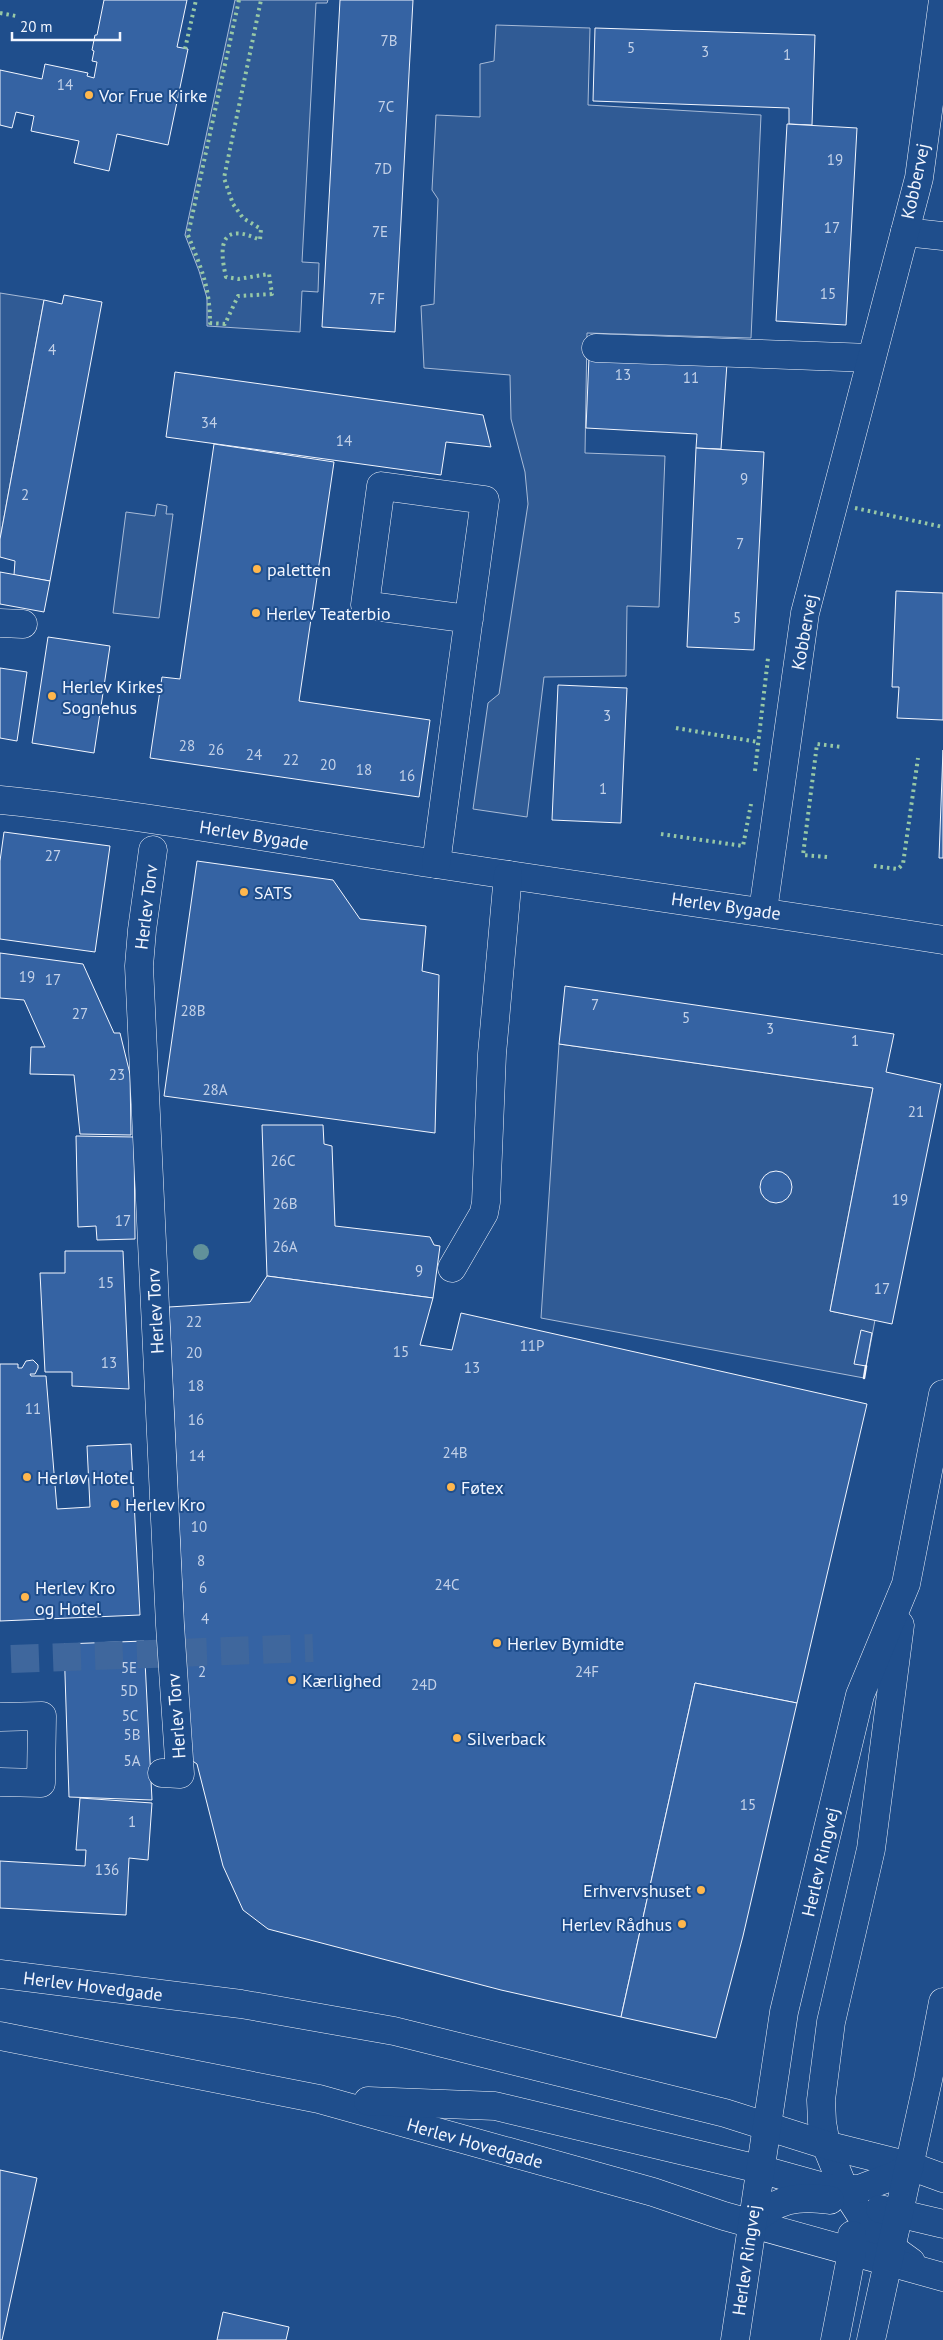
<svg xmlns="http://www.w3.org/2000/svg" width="943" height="2340" font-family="'PT Sans',sans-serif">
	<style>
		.green { fill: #305b95; stroke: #a8bbd7 }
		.building { fill: #3563a3; stroke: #f2f6ff }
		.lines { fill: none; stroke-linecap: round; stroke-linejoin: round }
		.minor-tunnel { stroke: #3f679d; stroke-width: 28; stroke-dasharray: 28 14; stroke-linecap: butt }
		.minor-casing { stroke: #f2f6ff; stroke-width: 29 }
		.major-casing { stroke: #f2f6ff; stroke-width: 29 }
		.minor { stroke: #1f4e8c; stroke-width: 28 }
		.major { stroke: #1f4e8c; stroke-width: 28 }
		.hedge { stroke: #97c8a6; stroke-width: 4; stroke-dasharray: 2.5 4; stroke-linecap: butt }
		.wall { stroke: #f2f6ff; stroke-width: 2.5 }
		.tree { fill: #61919a }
		.poi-dot { fill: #ffb74d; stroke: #1f4e8c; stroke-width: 2 }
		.labels { text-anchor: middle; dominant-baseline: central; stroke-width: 4; stroke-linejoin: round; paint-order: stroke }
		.number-label { font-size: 15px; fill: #c3d1e8 }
		.poi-label { font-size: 18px; fill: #f2f6ff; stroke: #1f4e8c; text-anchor: start }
		.street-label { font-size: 18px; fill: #f2f6ff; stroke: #1f4e8c }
	</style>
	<rect width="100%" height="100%" fill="#1f4e8c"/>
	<!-- green -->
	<g class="green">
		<polygon points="235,0 328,0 327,3 316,3 302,262 319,263 318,292 302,291 300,332 207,326 207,298 199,271 185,235"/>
		<polygon points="496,25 590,28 588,105 761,115 751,338 587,333 585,453 665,456 659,607 627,606 626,676 544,677 527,817 473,809 488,703 499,694 528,504 525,472 511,419 510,375 424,368 421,306 434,304 438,199 432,190 436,115 480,117 480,64 494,61"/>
		<polygon points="0,293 44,300 0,539"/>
		<polygon points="157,504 167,506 166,514 173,514 159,618 113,613 126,512 155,516"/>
		<polygon points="559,1044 873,1088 830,1311 875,1320 864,1378 541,1318"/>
	</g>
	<!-- building -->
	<g class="building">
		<polygon points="104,0 187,0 177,47 188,49 168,145 117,134 109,171 74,163 79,141 31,131 34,116 16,112 12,128 0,125 0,70 42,79 45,64 88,73 87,76 94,78 97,62 92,61 94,51 92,50 95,35 97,35"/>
		<polygon points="340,0 413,0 395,332 322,327"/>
		<polygon points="595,28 815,35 812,125 789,124 789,108 593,101"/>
		<polygon points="787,124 857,128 846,325 776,321"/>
		<polygon points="64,295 102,302 50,581 14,575 15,561 0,557 0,539 44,300 62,304"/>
		<polygon points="589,357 727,363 721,449 696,448 697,434 586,428"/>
		<polygon points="175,372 483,415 491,447 446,442 441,475 166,437"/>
		<polygon points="214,444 334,462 299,701 430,720 419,797 150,758 162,677 180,679"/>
		<polygon points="696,448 764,452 754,650 687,647"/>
		<polygon points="0,572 50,581 44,612 0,604"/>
		<polygon points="896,591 943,593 943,720 897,718 899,687 892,687"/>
		<polygon points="48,637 110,646 94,753 32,743"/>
		<polygon points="0,668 27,672 17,741 0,738"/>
		<polygon points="558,685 627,688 621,823 552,820"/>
		<polygon points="943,750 943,858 939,858"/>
		<polygon points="4,832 110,846 95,952 0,939 0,861"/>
		<polygon points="197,861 333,880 360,919 426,926 422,971 439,975 435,1133 164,1096"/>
		<polygon points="0,953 83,964 114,1033 120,1033 130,1074 131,1135 80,1134 74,1075 30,1074 31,1047 45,1047 24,1000 0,998"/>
		<polygon points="565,986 894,1034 886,1072 941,1084 892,1324 830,1311 873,1088 559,1044"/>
		<polygon points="262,1125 323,1125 324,1144 332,1146 335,1226 430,1237 434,1245 440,1246 433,1298 267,1276"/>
		<polygon points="76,1136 134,1137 135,1239 97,1240 96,1226 78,1227"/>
		<circle cx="776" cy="1187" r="16"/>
		<polygon points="65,1251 123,1251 129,1389 72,1386 72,1372 45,1372 40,1273 65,1273"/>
		<polygon points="267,1276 433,1298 420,1345 452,1350 461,1313 867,1404 797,1703 695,1683 621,2017 501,1990 268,1929 243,1910 223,1866 197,1764 184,1755 187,1696 169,1307 250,1302"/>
		<polygon points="861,1330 872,1333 866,1366 854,1364"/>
		<polygon points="33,1360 38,1365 38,1368 35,1374 30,1374 31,1376 46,1376 57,1509 90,1507 87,1446 131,1444 140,1615 0,1621 0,1364 18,1364 18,1368 22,1368 26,1361"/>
		<polygon points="144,1641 152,1800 69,1797 64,1644"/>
		<polygon points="695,1683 797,1703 743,1936 716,2038 621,2017"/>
		<polygon points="80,1798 152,1803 148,1860 129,1858 126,1915 0,1908 0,1861 85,1866 86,1850 76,1850"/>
		<polygon points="0,2170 37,2178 2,2340 0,2340"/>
		<polygon points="223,2312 289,2327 286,2340 217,2340"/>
	</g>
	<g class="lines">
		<!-- minor-tunnel -->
		<polyline class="minor-tunnel" points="11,1659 313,1648"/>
		<!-- minor casing -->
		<g class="minor-casing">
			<g id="minor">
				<polyline points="905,232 943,236"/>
				<polyline points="596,348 871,358"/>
				<polyline points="0,623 23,624"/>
				<path d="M0 800C146 815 291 842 436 864 605 890 774 913 943 940"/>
				<polyline points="153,850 142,930 139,966 170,1625 180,1774 162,1773"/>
				<path d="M436 864C452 743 468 621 485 500L381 486 365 605 469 619"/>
				<polyline points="763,911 805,613 919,178 943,0"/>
				<polyline points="452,1268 484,1213 486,1202 492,1054 508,875"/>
				<polyline points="0,1717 42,1716 41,1783 0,1782"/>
			</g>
		</g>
		<!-- major casing -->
		<g class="major-casing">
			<g id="major">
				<polyline points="900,1625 871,1849 831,2022 821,2100 822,2122 826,2145 844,2189 866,2223 882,2241 911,2262"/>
				<polyline points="0,1974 241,2004 394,2031 725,2113 826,2145 910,2166 943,2178"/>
				<polyline points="0,2036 319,2099 653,2192 724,2216 943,2277"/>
				<polyline points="368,2101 495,2106 759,2169 831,2189 859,2189 896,2175 910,2166"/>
				<polyline points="880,2209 943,2224"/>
				<path d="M752 2222C777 2199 797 2195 830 2200"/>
				<polyline points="735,2340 784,2012 860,1695 906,1584 943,1394"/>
				<polyline points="835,2340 852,2252 852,2235"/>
				<polyline points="871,2340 928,2080 943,2002"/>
			</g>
		</g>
		<!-- minor -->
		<use href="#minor" class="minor"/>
		<!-- major -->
		<use href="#major" class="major"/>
		<!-- hedge -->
		<g class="hedge">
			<path d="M239 0 188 235C201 268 210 287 210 323L225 324 238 296 272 294 269 274 238 279 226 277C218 243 222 222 260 240L261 229 243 218 233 204 224 178 261 0"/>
			<polyline points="0,13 16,16"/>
			<polyline points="185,49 196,0"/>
			<polyline points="855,508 943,527"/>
			<polyline points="676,728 758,742"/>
			<polyline points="755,771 768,658"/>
			<polyline points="661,834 743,846 751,804"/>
			<polyline points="827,857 803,855 817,744 842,747"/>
			<polyline points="874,866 898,869 903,864 918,758"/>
		</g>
		<!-- wall -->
		<polyline class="wall" points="864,1378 866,1366"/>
	</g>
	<!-- trees -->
	<circle class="tree" cx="201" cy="1252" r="8"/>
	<!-- markers -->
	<g class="poi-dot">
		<circle cx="89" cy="95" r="5"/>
		<circle cx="257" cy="569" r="5"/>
		<circle cx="256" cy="613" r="5"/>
		<circle cx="52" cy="696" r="5"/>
		<circle cx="244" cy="892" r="5"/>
		<circle cx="27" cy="1477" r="5"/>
		<circle cx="451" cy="1487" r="5"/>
		<circle cx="115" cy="1504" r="5"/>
		<circle cx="25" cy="1597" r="5"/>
		<circle cx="497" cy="1643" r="5"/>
		<circle cx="292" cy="1680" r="5"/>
		<circle cx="457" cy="1738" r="5"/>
		<circle cx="701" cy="1890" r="5"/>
		<circle cx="682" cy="1924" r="5"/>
	</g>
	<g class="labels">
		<!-- number labels -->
		<g class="number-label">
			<text x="389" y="40">7B</text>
			<text x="631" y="47">5</text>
			<text x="705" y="51">3</text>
			<text x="787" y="54">1</text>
			<text x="65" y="84">14</text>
			<text x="386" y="106">7C</text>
			<text x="835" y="159">19</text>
			<text x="383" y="168">7D</text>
			<text x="832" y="227">17</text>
			<text x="380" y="231">7E</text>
			<text x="828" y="293">15</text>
			<text x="377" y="298">7F</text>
			<text x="52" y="349">4</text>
			<text x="623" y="374">13</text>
			<text x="691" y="377">11</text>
			<text x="209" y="422">34</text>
			<text x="344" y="440">14</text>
			<text x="744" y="478">9</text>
			<text x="25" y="494">2</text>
			<text x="740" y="543">7</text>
			<text x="737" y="617">5</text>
			<text x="607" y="715">3</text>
			<text x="187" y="745">28</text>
			<text x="216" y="749">26</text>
			<text x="254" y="754">24</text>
			<text x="291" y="759">22</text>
			<text x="328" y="764">20</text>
			<text x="364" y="769">18</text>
			<text x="407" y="775">16</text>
			<text x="603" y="788">1</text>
			<text x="53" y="855">27</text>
			<text x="27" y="976">19</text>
			<text x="53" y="979">17</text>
			<text x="595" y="1004">7</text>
			<text x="193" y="1010">28B</text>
			<text x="80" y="1013">27</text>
			<text x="686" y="1017">5</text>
			<text x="770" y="1028">3</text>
			<text x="855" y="1040">1</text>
			<text x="117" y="1074">23</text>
			<text x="215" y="1089">28A</text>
			<text x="916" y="1111">21</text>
			<text x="283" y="1160">26C</text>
			<text x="900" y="1199">19</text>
			<text x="285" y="1203">26B</text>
			<text x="123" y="1220">17</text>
			<text x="285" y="1246">26A</text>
			<text x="419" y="1270">9</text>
			<text x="106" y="1282">15</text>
			<text x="882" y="1288">17</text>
			<text x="194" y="1321">22</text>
			<text x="532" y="1345">11P</text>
			<text x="401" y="1351">15</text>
			<text x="194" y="1352">20</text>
			<text x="109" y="1362">13</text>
			<text x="472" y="1367">13</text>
			<text x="196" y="1385">18</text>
			<text x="33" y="1408">11</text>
			<text x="196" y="1419">16</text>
			<text x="455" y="1452">24B</text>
			<text x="197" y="1455">14</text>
			<text x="199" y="1526">10</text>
			<text x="201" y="1560">8</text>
			<text x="447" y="1584">24C</text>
			<text x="203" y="1587">6</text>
			<text x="205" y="1618">4</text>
			<text x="129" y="1667">5E</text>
			<text x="202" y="1671">2</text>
			<text x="587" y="1671">24F</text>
			<text x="424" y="1684">24D</text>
			<text x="129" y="1690">5D</text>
			<text x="130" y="1715">5C</text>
			<text x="132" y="1734">5B</text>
			<text x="132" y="1760">5A</text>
			<text x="748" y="1804">15</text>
			<text x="132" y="1821">1</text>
			<text x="107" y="1869">136</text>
		</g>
		<!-- poi labels -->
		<g class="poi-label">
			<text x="99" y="95">Vor Frue Kirke</text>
			<text x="267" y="569">paletten</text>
			<text x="266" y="613">Herlev Teaterbio</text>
			<text x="62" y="686">Herlev Kirkes<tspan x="62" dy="21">Sognehus</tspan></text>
			<text x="254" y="892">SATS</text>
			<text x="37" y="1477">Herløv Hotel</text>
			<text x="461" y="1487">Føtex</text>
			<text x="125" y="1504">Herlev Kro</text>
			<text x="35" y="1587">Herlev Kro<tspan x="35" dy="21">og Hotel</tspan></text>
			<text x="507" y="1643">Herlev Bymidte</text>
			<text x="302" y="1680">Kærlighed</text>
			<text x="467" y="1738">Silverback</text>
			<text x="691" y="1890" text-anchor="end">Erhvervshuset</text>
			<text x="672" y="1924" text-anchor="end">Herlev Rådhus</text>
		</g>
		<!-- street labels -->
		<g class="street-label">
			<text transform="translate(915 181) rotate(-78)">Kobbervej</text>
			<text transform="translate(804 632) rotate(-80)">Kobbervej</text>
			<text transform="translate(254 835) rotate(9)">Herlev Bygade</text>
			<text transform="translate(726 906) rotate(8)">Herlev Bygade</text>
			<text transform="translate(146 907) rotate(-83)">Herlev Torv</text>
			<text transform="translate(155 1311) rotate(-93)">Herlev Torv</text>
			<text transform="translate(176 1716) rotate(-94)">Herlev Torv</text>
			<text transform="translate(820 1862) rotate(-77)">Herlev Ringvej</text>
			<text transform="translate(93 1986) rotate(7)">Herlev Hovedgade</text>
			<text transform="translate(475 2143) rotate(16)">Herlev Hovedgade</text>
			<text transform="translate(746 2260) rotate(-82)">Herlev Ringvej</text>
		</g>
	</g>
	<!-- scale -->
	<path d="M12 32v8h108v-8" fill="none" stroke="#f2f6ff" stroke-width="2.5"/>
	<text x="20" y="32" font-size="15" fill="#f2f6ff" stroke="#1f4e8c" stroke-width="4" paint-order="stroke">20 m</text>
</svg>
